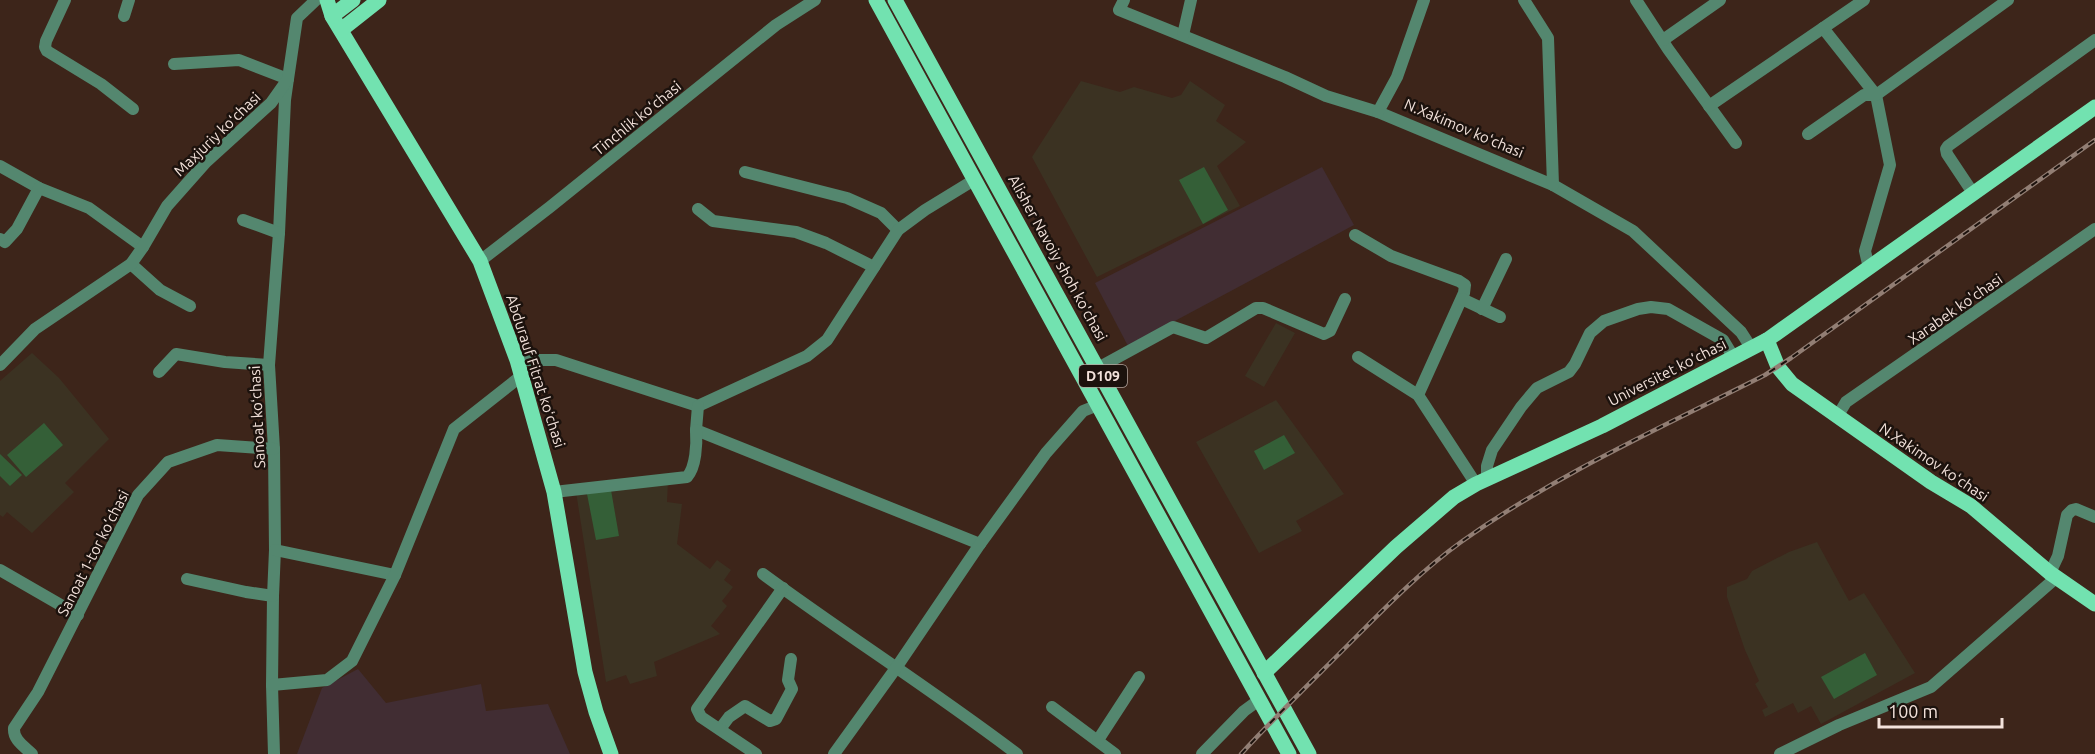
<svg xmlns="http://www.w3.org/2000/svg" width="2095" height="754" font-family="Ubuntu,sans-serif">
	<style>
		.industrial { fill: #412d33 }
		.education { fill: #3b3222 }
		.green { fill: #345f37 }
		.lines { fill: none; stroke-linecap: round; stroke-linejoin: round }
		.minor { stroke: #54876f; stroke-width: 12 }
		.major { stroke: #72e2b0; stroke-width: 15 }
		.rail-casing { stroke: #927e74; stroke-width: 4.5 }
		.rail { stroke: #1c120d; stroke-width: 2; stroke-dasharray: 7; stroke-linecap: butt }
		.labels { text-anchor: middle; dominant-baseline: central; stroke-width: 5; stroke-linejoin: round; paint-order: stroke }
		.shield { fill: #1c120d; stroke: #b2a49d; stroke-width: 1.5 }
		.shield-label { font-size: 14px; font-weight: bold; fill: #f3e2db }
		.street-label { font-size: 15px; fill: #f3e2db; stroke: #1c120d }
	</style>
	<rect width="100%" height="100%" fill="#3d251a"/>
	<!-- industrial -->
	<g class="industrial">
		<polygon points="1322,167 1354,225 1128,346 1095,283"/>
		<polygon points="358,669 386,703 481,684 486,711 548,704 570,754 297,754 322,688"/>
	</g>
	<!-- education -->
	<g class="education">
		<polygon points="1081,81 1120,92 1134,87 1172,98 1181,95 1190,81 1225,105 1216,121 1246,142 1217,166 1240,206 1097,277 1032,157"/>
		<polygon points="1276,323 1295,333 1264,387 1245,376"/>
		<polygon points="32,353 59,378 109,439 65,483 74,492 32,533 7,512 3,517 0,515 0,381"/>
		<polygon points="1276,400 1344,494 1296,521 1302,531 1259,553 1196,442"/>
		<polygon points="668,482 667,502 682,504 677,544 710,569 717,560 731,570 724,580 733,587 722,601 727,606 711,626 720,634 654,662 657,676 630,684 626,675 606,682 576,492"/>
		<polygon points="1817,542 1849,601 1864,593 1915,673 1821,724 1811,706 1798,713 1793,703 1765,717 1762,710 1768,707 1755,684 1759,681 1745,650 1727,597 1727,587 1747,579 1752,571 1789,552"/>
	</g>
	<!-- green -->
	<g class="green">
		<polygon points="1204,167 1228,210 1203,224 1179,180"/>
		<polygon points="44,423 63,445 26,477 7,455"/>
		<polygon points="1284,435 1295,453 1264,470 1254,451"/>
		<polygon points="0,454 22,475 10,486 0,476"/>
		<polygon points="611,490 619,536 596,540 587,494"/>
		<polygon points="1865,653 1877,675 1834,699 1821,677"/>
	</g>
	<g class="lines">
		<!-- minor -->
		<g class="minor">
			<polyline points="65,0 46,41 45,47 47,51 101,84 133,109"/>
			<polyline points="1124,0 1119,10 1285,77 1326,96 1378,112 1553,185 1633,231 1741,332 1752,349"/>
			<polyline points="1524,0 1548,38 1553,185"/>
			<polyline points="1636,0 1668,49 1736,143"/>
			<polyline points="124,16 129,0"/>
			<polyline points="1823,28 1876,95 1890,165 1865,251 1869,268"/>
			<polyline points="1183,35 1191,0"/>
			<polyline points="1663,40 1720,0"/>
			<polyline points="174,64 239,60 288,79 285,100 279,233 269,365 274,449 275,550 273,596 272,685 274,754"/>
			<polyline points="1709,106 1864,0"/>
			<polyline points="1378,112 1397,77 1424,0"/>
			<polyline points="1808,134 1864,95 1876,95 2008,0"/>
			<polyline points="0,166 39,188 89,208 143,247"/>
			<polyline points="745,172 847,198 881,213 898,230"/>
			<polyline points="1973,193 1947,154 1946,149 1948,146 2095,40"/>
			<polyline points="698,209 713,221 796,232 826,243 874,267"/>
			<polyline points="243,220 279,233"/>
			<polyline points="1355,235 1391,256 1459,281 1465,285 1464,293 1418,395"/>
			<polyline points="0,239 5,242 17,229 39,188"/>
			<polyline points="480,261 550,207 776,25 815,0"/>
			<polyline points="131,264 160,290 190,306"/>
			<polyline points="1462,299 1500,317"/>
			<polyline points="1482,309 1506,259"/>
			<polyline points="1358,357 1418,395 1476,484"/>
			<polyline points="517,360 556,360 698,406 807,356 827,340 898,230 925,210 974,180"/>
			<polyline points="0,365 35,329 131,264 143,247 167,206 206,162 271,103 288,79 297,18 316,0"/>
			<polyline points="1098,368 1173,327 1206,338 1256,308 1263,308 1324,334 1330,331 1345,299"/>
			<polyline points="159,372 176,354 225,362 269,365"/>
			<polyline points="698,406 696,430 980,544"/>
			<polyline points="1837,417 1846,402 2095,229"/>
			<polyline points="1487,480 1487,466 1492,450 1521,407 1537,388 1569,372 1575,364 1590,333 1604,321 1638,309 1651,307 1668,309 1723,340 1734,358"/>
			<path d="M554 492 687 477C696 467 697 444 696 430"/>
			<polyline points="275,550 395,575"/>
			<polyline points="0,570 78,615"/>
			<polyline points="2050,573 2058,556 2067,515 2072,510 2076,509 2095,517"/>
			<path d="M763 574C846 635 934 691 1017 754"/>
			<polyline points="187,579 246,592 273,596"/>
			<polyline points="272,685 327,680 352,661 395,575 454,429 520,377"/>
			<polyline points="1052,707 1115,754"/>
			<polyline points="720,729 729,717 745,706 770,721 776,719 792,689 788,680 791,659"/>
			<polyline points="1098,740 1139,677"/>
			<path d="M32 754C24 746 13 740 14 728L38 692 138 495 168 462 217 445 274 449"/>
			<polyline points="756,754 701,717 697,709 783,588"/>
			<polyline points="834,754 896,668 980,544 1046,453 1083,411 1098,405"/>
			<polyline points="1202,754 1244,711 1259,700"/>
			<polyline points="1780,754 1839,725 1931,687 2057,577"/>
		</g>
		<!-- major -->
		<g class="major">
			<polyline points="327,0 332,16 480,261 517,360 554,492 585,672 596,712 611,754"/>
			<polyline points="876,0 1289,754"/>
			<polyline points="895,0 1309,754"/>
			<polyline points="332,16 353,0"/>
			<polyline points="341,30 379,0"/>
			<polyline points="1767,340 1778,367 1792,384 1931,482 1971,506 2050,573 2095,604"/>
			<polyline points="1264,673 1396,547 1454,497 1476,484 1602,426 1767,340 2095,107"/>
		</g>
		<!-- rail casing -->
		<g class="rail-casing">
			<path id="rail" d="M1241 754C1274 718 1309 684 1343 650 1381 612 1418 573 1461 542 1555 475 1662 427 1765 375L1791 358 2095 140"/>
		</g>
		<!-- rail -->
		<use href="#rail" class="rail"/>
	</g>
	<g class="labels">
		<!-- shield labels -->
		<rect class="shield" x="1079" y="365" width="48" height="22" rx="4.5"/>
		<g class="shield-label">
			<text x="1103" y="376">D109</text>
		</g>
		<!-- street labels -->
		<g class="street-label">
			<text transform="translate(637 118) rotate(-39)">Tinchlik kо‘chasi</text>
			<text transform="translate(1464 128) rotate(23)">N.Xakimov koʻchasi</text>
			<text transform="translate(217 134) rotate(-44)">Maxjuriy koʻchasi</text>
			<text transform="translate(1058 258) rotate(61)">Alisher Navoiy shoh ko'chasi</text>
			<text transform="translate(1955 309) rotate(-35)">Xarabek ko'chasi</text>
			<text transform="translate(536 371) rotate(72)">Abdurauf Fitrat koʻchasi</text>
			<text transform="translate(1667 372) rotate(-27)">Universitet kо‘chasi</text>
			<text transform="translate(257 417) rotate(-93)">Sanoat koʻchasi</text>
			<text transform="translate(1934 462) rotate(34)">N.Xakimov koʻchasi</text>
			<text transform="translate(93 553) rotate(-63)">Sanoat 1-tor ko‘chasi</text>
		</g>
	</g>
	<!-- scale -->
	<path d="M1879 718v9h123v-9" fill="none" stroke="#f3e2db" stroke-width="3"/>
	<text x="1888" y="718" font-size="18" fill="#f3e2db" stroke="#1c120d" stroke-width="4.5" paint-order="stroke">100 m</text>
</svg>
